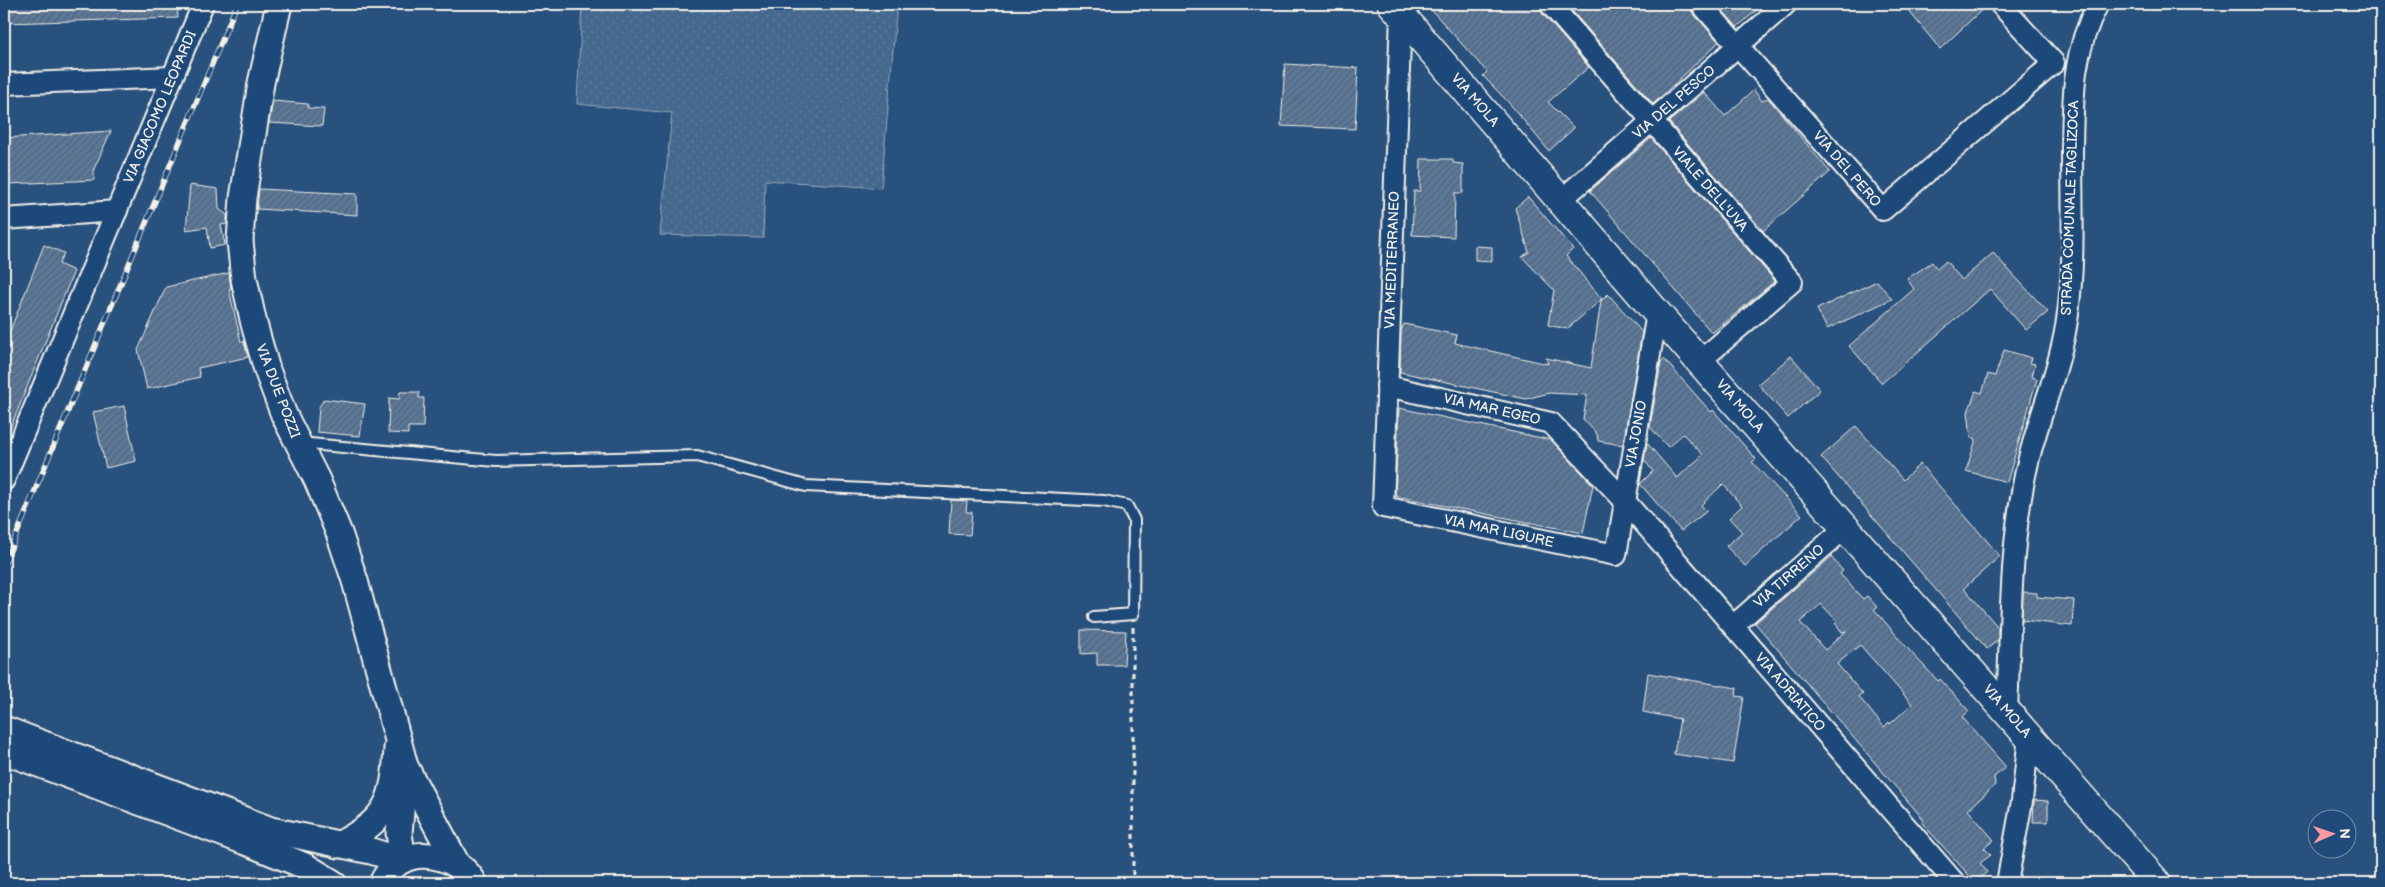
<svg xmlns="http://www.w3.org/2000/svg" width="2385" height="887" font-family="'Balsamiq Sans',sans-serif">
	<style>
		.grass { fill: url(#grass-dots); stroke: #9cacbb }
		.building { fill: url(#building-hatch); stroke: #f4f1e8; fill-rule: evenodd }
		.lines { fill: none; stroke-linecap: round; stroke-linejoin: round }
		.service-casing { stroke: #f4f1e8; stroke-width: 14 }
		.minor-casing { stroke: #f4f1e8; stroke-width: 24 }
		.tertiary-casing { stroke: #f4f1e8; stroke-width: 29 }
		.secondary-casing { stroke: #f4f1e8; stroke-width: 31 }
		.path { stroke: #f4f1e8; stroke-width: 3; stroke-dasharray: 5 4; stroke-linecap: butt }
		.service { stroke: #1f4a7a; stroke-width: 10 }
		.minor { stroke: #1f4a7a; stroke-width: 20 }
		.tertiary { stroke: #1f4a7a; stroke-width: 25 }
		.secondary { stroke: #1f4a7a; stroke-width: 28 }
		.rail-casing { stroke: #f4f1e8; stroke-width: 5.5 }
		.rail { stroke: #1f4a7a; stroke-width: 4; stroke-dasharray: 11; stroke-linecap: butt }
		.labels { text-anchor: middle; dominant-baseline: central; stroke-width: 5; stroke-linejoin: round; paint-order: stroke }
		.street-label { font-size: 14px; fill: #f4f1e8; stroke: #1f4a7a }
	</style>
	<defs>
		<pattern id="grass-dots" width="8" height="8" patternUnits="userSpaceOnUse" patternTransform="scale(1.25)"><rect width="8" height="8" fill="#45688e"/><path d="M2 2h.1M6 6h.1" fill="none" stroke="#607e9e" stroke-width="1.8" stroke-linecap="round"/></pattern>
		<pattern id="building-hatch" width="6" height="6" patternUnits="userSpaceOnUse" patternTransform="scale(1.25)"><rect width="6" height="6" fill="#5b7899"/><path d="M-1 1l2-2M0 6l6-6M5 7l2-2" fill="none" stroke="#536274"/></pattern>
	</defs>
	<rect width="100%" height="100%" fill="#28517e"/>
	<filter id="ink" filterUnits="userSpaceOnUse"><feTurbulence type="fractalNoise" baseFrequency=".02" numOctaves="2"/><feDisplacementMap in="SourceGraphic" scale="10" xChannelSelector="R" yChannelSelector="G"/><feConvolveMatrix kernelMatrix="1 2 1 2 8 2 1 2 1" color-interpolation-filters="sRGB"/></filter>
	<g filter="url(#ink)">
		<!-- grass -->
		<polygon class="grass" points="582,4 897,4 881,188 765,180 763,238 660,235 672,113 577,104"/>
		<!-- building -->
		<g class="building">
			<polygon points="4,4 177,4 178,18 4,23"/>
			<polygon points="1426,4 1538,4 1541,12 1589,67 1548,102 1574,128 1549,151 1509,103 1483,76 1487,72"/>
			<polygon points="1566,4 1689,4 1692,12 1719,42 1653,104"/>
			<polygon points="1717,4 1764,4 1737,27"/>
			<polygon points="1903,4 1988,4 1940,49"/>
			<polygon points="1285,64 1358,68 1355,129 1281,126"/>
			<polygon points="1754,90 1762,101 1768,98 1830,172 1763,231 1669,122 1704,92 1725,116"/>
			<polygon points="273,101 308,104 308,108 324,109 322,126 269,123"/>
			<polygon points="111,131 94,169 94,180 9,184 8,181 4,181 4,138"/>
			<polygon points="1651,138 1775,281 1712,333 1590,191"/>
			<polygon points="1421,159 1453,159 1453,163 1463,164 1463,193 1455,193 1454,237 1412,235 1414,191 1420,191"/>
			<polygon points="190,185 218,189 219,209 227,215 227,224 221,225 225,245 210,248 207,227 186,230"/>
			<polygon points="259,189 357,194 357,215 257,209"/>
			<polygon points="1528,197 1573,249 1566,256 1602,299 1567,329 1548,325 1554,290 1522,257 1529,252 1515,208"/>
			<polygon points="44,245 64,253 59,264 74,271 4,444 4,346"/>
			<polygon points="1475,246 1492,247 1492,261 1475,260"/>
			<polygon points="1993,253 2048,312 2026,330 1990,289 1882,383 1849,346 1914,289 1907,279 1932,262 1937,269 1946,261 1962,280"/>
			<polygon points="229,273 231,289 229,289 241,342 244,342 248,357 198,368 200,377 147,389 138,350 166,287"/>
			<polygon points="1877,281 1892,299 1827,329 1817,309"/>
			<polygon points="1608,294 1642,332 1623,445 1598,441 1597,434 1583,419 1587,395 1549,393 1526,399 1400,372 1401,331 1404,324 1457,335 1455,343 1548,364 1546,358 1591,368 1601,301"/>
			<polygon points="2004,350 2032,358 2030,363 2035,364 2032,377 2037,379 2007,482 1966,471 1976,439 1971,437 1968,412 1976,391 1982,393 1988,374 1995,376"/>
			<polygon points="1791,356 1820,390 1788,418 1758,384"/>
			<polygon points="1664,359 1711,412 1713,410 1756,459 1752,462 1802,515 1745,566 1726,546 1742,532 1729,518 1742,506 1723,484 1701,505 1707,511 1681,531 1640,484 1653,471 1644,460 1647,443 1677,478 1703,455 1683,434 1668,447 1650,427 1661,362"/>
			<polygon points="400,392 419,392 419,398 424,398 423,427 408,427 408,434 388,433 389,398 399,399"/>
			<polygon points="324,399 365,404 360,436 317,432 319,407"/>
			<polygon points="124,406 136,461 106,468 93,412"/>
			<polygon points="1399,408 1551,440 1593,485 1583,533 1395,496"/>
			<polygon points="1856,426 1903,480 1920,464 2000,556 1964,588 1998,627 1998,640 1987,649 1821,457"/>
			<polygon points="951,500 967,501 966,512 972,512 970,535 949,534"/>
			<path d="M1831 557 1843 571 1840 574 1863 599 1867 596 1877 607 1874 609 1909 650 1938 681 1940 679 1969 711 1962 717 2006 767 1994 777 1995 785 1968 810 1994 840 1984 848 1991 855 1980 863 1987 872 1975 882 1922 823 1924 820 1755 623ZM1821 604 1837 621 1835 623 1842 632 1846 631 1825 650 1800 622ZM1860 645 1912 704 1890 724 1889 722 1884 727 1859 697 1863 694 1837 664Z"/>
			<polygon points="2023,592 2037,593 2037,597 2074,600 2072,626 2022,620"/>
			<polygon points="1081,630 1126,631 1124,665 1097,665 1097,653 1081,654"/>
			<polygon points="1648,673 1737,688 1736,696 1744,697 1733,763 1674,754 1680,719 1643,712"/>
			<polygon points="2034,800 2048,801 2048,822 2033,822"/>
		</g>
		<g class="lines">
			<!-- service casing -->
			<g class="service-casing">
				<polyline id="service" points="299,443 496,461 697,456 806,486 1104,501 1127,506 1134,520 1133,614 1094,617"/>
			</g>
			<!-- minor casing -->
			<g class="minor-casing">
				<g id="minor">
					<polyline points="1550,4 1792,282 1700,361"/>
					<polyline points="1701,4 1883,210 2054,63 2000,4"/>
					<polyline points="1401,14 1383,507 1616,555 1657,313"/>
					<polyline points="4,84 172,77"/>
					<polyline points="1561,200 1786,4"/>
					<polyline points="4,219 117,211"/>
					<polyline points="1387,386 1551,423 1624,500 1955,883"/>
					<polyline points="4,480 203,4"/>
					<polyline points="1733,626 1846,527"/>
					<path d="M2007 711C2011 629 2009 543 2028 462 2040 412 2062 364 2068 313 2075 260 2072 204 2072 151 2073 96 2072 53 2098 4"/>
					<polyline points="2007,883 2022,801 2029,736"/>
				</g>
			</g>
			<!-- tertiary casing -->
			<g class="tertiary-casing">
				<g id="tertiary">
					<polyline points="279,4 261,83 243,198 240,241 244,279 254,324 267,370 284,415 317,480 339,533 355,581 405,766 458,866"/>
					<polyline points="4,729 271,830 371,851 384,855 397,863"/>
					<polyline points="4,751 251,844 305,866 333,883"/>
					<path d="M338 845C388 819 394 802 397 748"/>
					<polyline points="403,860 399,833 404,780"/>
					<path d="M382 883C385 876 392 867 399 862 423 847 462 859 474 883"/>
				</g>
			</g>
			<!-- secondary casing -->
			<g class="secondary-casing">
				<polyline id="secondary" points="1392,4 1657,313 2157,883"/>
			</g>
			<!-- path -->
			<polyline class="path" points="1133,627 1133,883"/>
			<!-- service -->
			<use href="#service" class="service"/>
			<!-- minor -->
			<use href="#minor" class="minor"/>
			<!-- tertiary -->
			<use href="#tertiary" class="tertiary"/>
			<!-- secondary -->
			<use href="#secondary" class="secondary"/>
			<!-- rail casing -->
			<g class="rail-casing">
				<polyline id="rail" points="4,565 237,4"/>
			</g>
			<!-- rail -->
			<use href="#rail" class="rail"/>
		</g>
	</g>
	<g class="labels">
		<!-- street labels -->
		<g class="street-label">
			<text transform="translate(1475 100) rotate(49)">VIA MOLA</text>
			<text transform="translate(1674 102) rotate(-41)">VIA DEL PESCO</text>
			<text transform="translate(160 107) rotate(-67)">VIA GIACOMO LEOPARDI</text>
			<text transform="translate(1847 169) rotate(49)">VIA DEL PERO</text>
			<text transform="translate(1710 189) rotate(49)">VIALE DELL'UVA</text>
			<text transform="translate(2070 208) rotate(-88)">STRADA COMUNALE TAGLIZOCA</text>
			<text transform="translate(1392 260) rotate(-88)">VIA MEDITERRANEO</text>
			<text transform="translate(278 391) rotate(69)">VIA DUE POZZI</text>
			<text transform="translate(1740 406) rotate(49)">VIA MOLA</text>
			<text transform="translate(1492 409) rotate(13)">VIA MAR EGEO</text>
			<text transform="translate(1636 434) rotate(-80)">VIA JONIO</text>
			<text transform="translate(1499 531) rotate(12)">VIA MAR LIGURE</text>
			<text transform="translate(1789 576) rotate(-41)">VIA TIRRENO</text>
			<text transform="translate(1790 692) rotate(49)">VIA ADRIATICO</text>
			<text transform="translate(2007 711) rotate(49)">VIA MOLA</text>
		</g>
	</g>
	<!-- margin -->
	<rect width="2385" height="887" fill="none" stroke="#1f4a7a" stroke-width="20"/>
	<rect x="10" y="10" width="2365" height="867" fill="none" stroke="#f4f1e8" stroke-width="2" filter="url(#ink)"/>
	<!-- north arrow -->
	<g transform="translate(2332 834) rotate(88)"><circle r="24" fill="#1f4a7a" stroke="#748da6"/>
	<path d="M0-4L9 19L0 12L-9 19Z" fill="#ff9aa2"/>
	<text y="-8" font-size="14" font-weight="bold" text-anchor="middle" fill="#f4f1e8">N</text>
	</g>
</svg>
